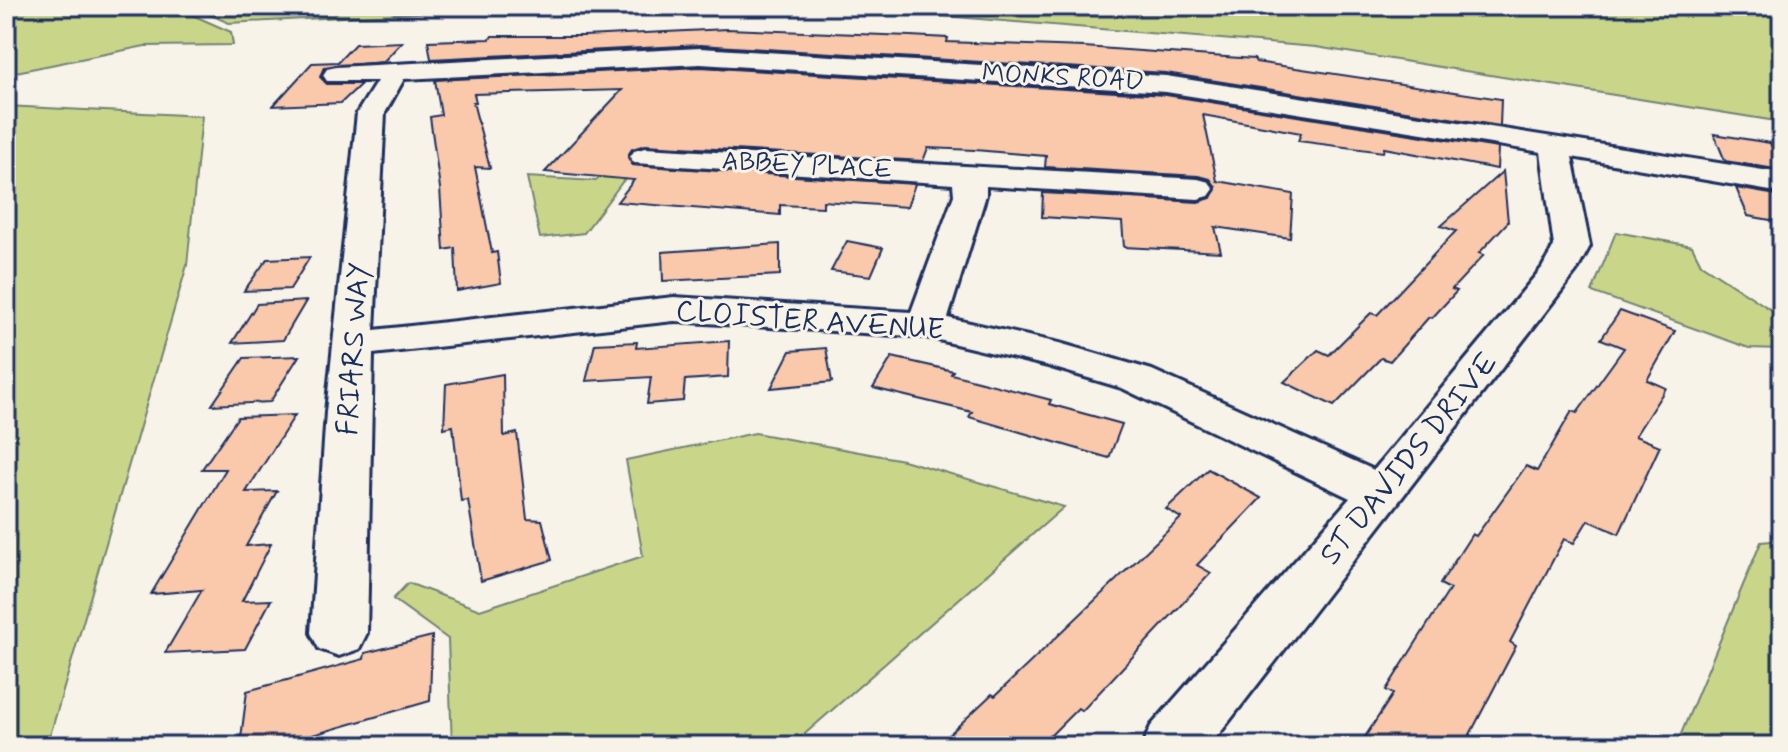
<svg xmlns="http://www.w3.org/2000/svg" width="1788" height="752" font-family="Mynerve,sans-serif">
	<style>
		.green { fill: #c9d68a; stroke: #728274; stroke-width: 2 }
		.building { fill: #fac8aa; stroke: #1b2f5e; stroke-width: 2 }
		.lines { fill: none; stroke-linecap: round; stroke-linejoin: round }
		.street-casing { stroke: #1b2f5e; stroke-width: 6 }
		.street { fill: #f7f3e8; fill-rule: evenodd }
		.labels { text-anchor: middle; dominant-baseline: central; stroke-width: 6; stroke-linejoin: round; paint-order: stroke }
		.far-street-label { font-size: 26px; fill: #1b2f5e; stroke: #f7f3e8 }
		.street-label { font-size: 30px; fill: #1b2f5e; stroke: #f7f3e8 }
	</style>
	<rect width="100%" height="100%" fill="#f7f3e8"/>
	<filter id="ink" filterUnits="userSpaceOnUse"><feTurbulence type="fractalNoise" baseFrequency=".0125" numOctaves="2"/><feDisplacementMap in="SourceGraphic" scale="16" xChannelSelector="R" yChannelSelector="G"/><feConvolveMatrix kernelMatrix="1 2 1 2 8 2 1 2 1" color-interpolation-filters="sRGB"/></filter>
	<g filter="url(#ink)">
		<!-- green -->
		<g class="green">
			<polygon points="6,6 172,6 231,32 233,45 145,46 6,74"/>
			<polygon points="190,6 545,6 229,23"/>
			<polygon points="902,6 1771,6 1782,8 1782,122 1316,47 872,10"/>
			<polygon points="6,106 202,116 187,265 47,746 6,746"/>
			<polygon points="614,164 644,165 639,173 623,181 584,233 540,238 527,177 596,181"/>
			<polygon points="1616,232 1692,246 1701,264 1782,317 1782,349 1749,348 1592,292"/>
			<polygon points="755,433 903,460 1064,507 791,746 452,746 448,639 393,599 408,583 480,610 643,556 626,460"/>
			<polygon points="1782,540 1782,746 1676,746 1761,542"/>
		</g>
		<!-- building -->
		<g class="building">
			<polygon points="727,29 910,36 948,38 947,42 1084,47 1254,59 1256,62 1501,99 1500,126 1166,73 700,45 431,59 428,41 490,39 492,36 584,36"/>
			<polygon points="402,42 383,62 324,67 320,77 327,84 361,84 341,103 273,106 312,63 338,62 355,44"/>
			<polygon points="700,67 1166,95 1498,148 1497,169 1384,148 1383,152 1298,141 1301,133 1203,115 1217,181 1293,194 1290,238 1215,227 1221,252 1124,247 1122,222 1042,217 1043,193 1198,202 1211,198 1216,187 1210,179 1198,176 1045,167 1046,156 975,150 928,148 923,161 645,145 632,149 628,155 632,165 915,184 907,207 823,201 823,207 780,205 780,215 617,202 634,180 545,172 622,90 474,94 476,102 473,102 490,168 475,167 492,253 497,252 501,283 457,291 455,248 444,250 440,188 430,117 441,115 435,80"/>
			<polygon points="1714,134 1770,143 1782,170 1725,161"/>
			<polygon points="1503,171 1508,222 1479,253 1484,255 1452,289 1457,291 1432,318 1429,317 1390,361 1381,358 1334,406 1284,382 1318,350 1329,355 1371,313 1377,315 1456,231 1441,226"/>
			<polygon points="1736,188 1782,196 1782,222 1748,216"/>
			<polygon points="847,241 883,248 871,276 831,271"/>
			<polygon points="780,244 780,275 663,281 662,252"/>
			<polygon points="310,257 290,289 244,291 267,259"/>
			<polygon points="306,301 283,340 232,343 257,304"/>
			<polygon points="1620,311 1675,331 1647,380 1666,388 1635,436 1660,446 1619,534 1588,520 1574,543 1564,539 1510,642 1516,646 1464,746 1359,746 1393,694 1386,690 1450,589 1440,584 1472,534 1476,536 1526,466 1537,471 1572,411 1577,413 1624,348 1601,339"/>
			<polygon points="729,341 728,377 685,380 683,401 647,404 651,377 586,381 595,344 637,342 636,348"/>
			<polygon points="826,348 832,382 771,388 790,351"/>
			<polygon points="299,356 270,402 212,405 244,358"/>
			<polygon points="892,357 953,371 951,374 1051,400 1049,404 1122,424 1109,458 969,417 972,412 873,388"/>
			<polygon points="503,374 504,436 517,433 527,519 542,520 552,560 481,581 468,500 461,501 453,426 444,428 446,384"/>
			<polygon points="295,415 246,492 277,491 246,546 271,544 242,601 271,600 245,649 165,653 202,590 151,594 226,469 202,469 238,417"/>
			<polygon points="1208,469 1261,498 1197,565 1211,573 1082,711 1078,708 1040,746 937,746 992,694 995,696 1181,518 1166,509"/>
			<polygon points="432,636 430,701 275,746 240,746 247,691 364,659 365,653"/>
		</g>
		<g class="lines">
			<!-- street casing -->
			<g class="street-casing">
				<path id="street" d="M700 48 1166 76 1782 173V193L1572 157 1590 246 1576 272 1210 746H1142L1151 726 1350 498 1122 388 1048 366 926 337 674 321 373 354 367 633 359 649 339 656 319 649 311 633 326 412 357 113 377 81H327L323 75 327 69 336 67ZM700 64 1166 92 1541 152 1554 246 1542 268 1374 470 1152 370 1059 343 948 318 986 195V186L1198 199 1209 196 1214 189 1209 182 1198 179 645 148 634 151 630 157 634 163 953 184 954 195 911 312 674 297 374 330 385 113 404 79Z"/>
			</g>
			<!-- street -->
			<use href="#street" class="street"/>
		</g>
	</g>
	<g class="labels">
		<!-- far-street labels -->
		<g class="far-street-label">
			<text transform="translate(1063 78) rotate(3)">MONKS ROAD</text>
			<text transform="translate(807 166) rotate(3)">ABBEY PLACE</text>
		</g>
		<!-- street labels -->
		<g class="street-label">
			<text transform="translate(810 321) rotate(4)">CLOISTER AVENUE</text>
			<text transform="translate(354 349) rotate(-86)">FRIARS WAY</text>
			<text transform="translate(1409 459) rotate(-51)">ST DAVIDS DRIVE</text>
		</g>
	</g>
	<!-- margin -->
	<rect width="1788" height="752" fill="none" stroke="#f7f3e8" stroke-width="32"/>
	<rect x="16" y="16" width="1756" height="720" fill="none" stroke="#1b2f5e" stroke-width="3" filter="url(#ink)"/>
</svg>
